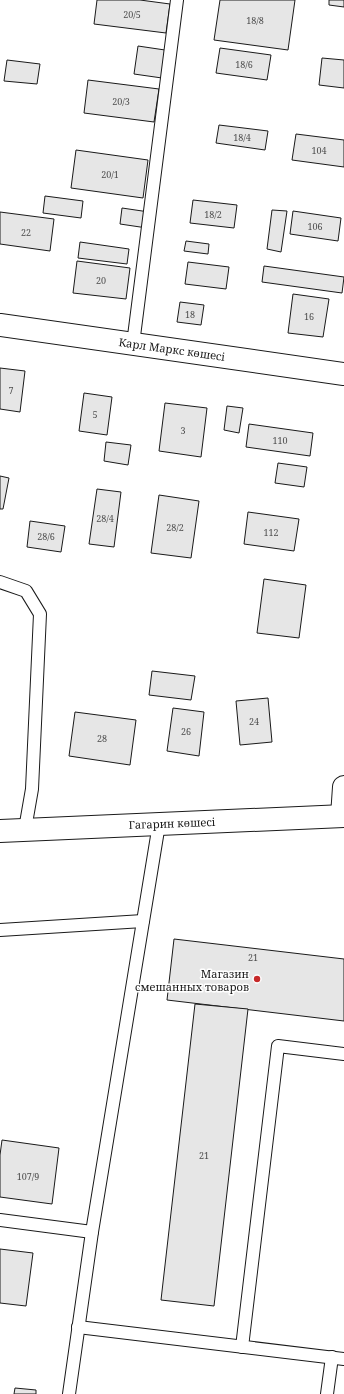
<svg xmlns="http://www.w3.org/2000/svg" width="344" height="1394" font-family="'Noto Serif',serif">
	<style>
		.building { fill: #e6e6e6; stroke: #1a1a1a }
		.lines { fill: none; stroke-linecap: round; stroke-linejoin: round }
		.service-casing { stroke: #1a1a1a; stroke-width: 14 }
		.minor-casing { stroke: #1a1a1a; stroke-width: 24 }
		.tertiary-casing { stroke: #1a1a1a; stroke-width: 24 }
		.service { stroke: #fff; stroke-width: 12 }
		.minor { stroke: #fff; stroke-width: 22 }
		.tertiary { stroke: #fff; stroke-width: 22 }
		.poi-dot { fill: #c62828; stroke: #fff; stroke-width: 1.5 }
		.labels { text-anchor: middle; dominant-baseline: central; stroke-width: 3; stroke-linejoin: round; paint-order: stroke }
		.number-label { font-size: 9px; fill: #4d4d4d }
		.street-label { font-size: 11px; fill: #1a1a1a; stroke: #fff }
		.poi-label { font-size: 11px; fill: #1a1a1a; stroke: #fff; text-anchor: end }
	</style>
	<rect width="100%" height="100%" fill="#fff"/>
	<!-- building -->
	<g class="building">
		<polygon points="97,0 140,0 170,4 166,33 94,24"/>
		<polygon points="220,0 295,0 288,50 214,40"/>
		<polygon points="329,0 344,0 344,7 329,5"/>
		<polygon points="138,46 165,50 162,78 134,74"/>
		<polygon points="220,48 271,55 267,80 216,73"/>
		<polygon points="322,58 344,60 344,88 319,85"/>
		<polygon points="7,60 40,64 37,84 4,81"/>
		<polygon points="88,80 159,89 154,122 84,113"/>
		<polygon points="219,125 268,131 265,150 216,143"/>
		<polygon points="296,134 344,140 344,167 292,160"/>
		<polygon points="76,150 148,160 143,198 71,188"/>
		<polygon points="45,196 83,201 81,218 43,213"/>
		<polygon points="193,200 237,205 234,228 190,223"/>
		<polygon points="122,208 149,212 147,228 120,224"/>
		<polygon points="272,210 287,211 281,252 267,249"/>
		<polygon points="293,211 341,218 338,241 290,234"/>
		<polygon points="0,212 54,219 50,251 0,244"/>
		<polygon points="186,241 209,244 208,254 184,251"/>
		<polygon points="80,242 129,249 127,264 78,258"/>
		<polygon points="77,261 130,268 126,299 73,293"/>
		<polygon points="188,262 229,267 226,289 185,284"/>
		<polygon points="264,266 344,277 342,293 262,282"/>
		<polygon points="293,294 329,299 323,337 288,333"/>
		<polygon points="180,302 204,305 201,325 177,322"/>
		<polygon points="0,368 25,371 20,412 0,409"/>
		<polygon points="84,393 112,397 107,435 79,431"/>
		<polygon points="165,403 207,408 201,457 159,451"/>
		<polygon points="227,406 243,408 239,433 224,430"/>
		<polygon points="249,424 313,433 310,456 246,447"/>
		<polygon points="106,442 131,445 128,465 104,461"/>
		<polygon points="278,463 307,467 304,487 275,483"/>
		<polygon points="0,476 9,478 3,509 0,509"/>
		<polygon points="97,489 121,492 114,547 89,544"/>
		<polygon points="159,495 199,501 191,558 151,553"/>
		<polygon points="248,512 299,519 294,551 244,544"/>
		<polygon points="30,521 65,526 61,552 27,547"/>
		<polygon points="264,579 306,585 299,638 257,633"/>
		<polygon points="152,671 195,676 191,700 149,695"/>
		<polygon points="268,698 272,742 240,745 236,701"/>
		<polygon points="173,708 204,712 199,756 167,751"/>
		<polygon points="75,712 136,720 130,765 69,756"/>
		<polygon points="174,939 344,959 344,1021 167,1000"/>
		<polygon points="195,1004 248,1009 214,1306 161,1300"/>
		<polygon points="2,1140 59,1148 52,1204 0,1197 0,1155"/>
		<polygon points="0,1249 33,1253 26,1306 0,1303"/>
		<polygon points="15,1388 36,1390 36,1394 14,1394"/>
	</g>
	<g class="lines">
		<!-- service casing -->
		<g class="service-casing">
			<g id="service">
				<polyline points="133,344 177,0"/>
				<polyline points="0,582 26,591 40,614 32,789 25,829"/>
				<polyline points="0,930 143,921"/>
				<polyline points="0,1220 92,1232"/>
				<polyline points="78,1327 344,1359"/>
				<polyline points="242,1347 278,1046 344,1054"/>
				<polyline points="69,1394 92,1232 159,824"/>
				<polyline points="327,1394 332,1357"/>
			</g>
		</g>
		<!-- minor casing -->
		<g class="minor-casing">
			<g id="minor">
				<polyline points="0,325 344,374"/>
				<polyline points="342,816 344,787"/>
			</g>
		</g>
		<!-- tertiary casing -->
		<g class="tertiary-casing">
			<polyline id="tertiary" points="0,831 344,816"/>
		</g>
		<!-- service -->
		<use href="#service" class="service"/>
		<!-- minor -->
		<use href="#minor" class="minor"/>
		<!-- tertiary -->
		<use href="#tertiary" class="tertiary"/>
	</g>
	<!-- markers -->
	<circle class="poi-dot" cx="257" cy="979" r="4"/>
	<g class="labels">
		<!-- number labels -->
		<g class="number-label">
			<text x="132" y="14">20/5</text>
			<text x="255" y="20">18/8</text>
			<text x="244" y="64">18/6</text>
			<text x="121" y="101">20/3</text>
			<text x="242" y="137">18/4</text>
			<text x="319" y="150">104</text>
			<text x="110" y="174">20/1</text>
			<text x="213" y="214">18/2</text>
			<text x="315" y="226">106</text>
			<text x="26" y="232">22</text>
			<text x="101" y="280">20</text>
			<text x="190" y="314">18</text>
			<text x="309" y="316">16</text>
			<text x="11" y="390">7</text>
			<text x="95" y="414">5</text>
			<text x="183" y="430">3</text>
			<text x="280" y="440">110</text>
			<text x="105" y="518">28/4</text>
			<text x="175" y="527">28/2</text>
			<text x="271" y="532">112</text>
			<text x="46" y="536">28/6</text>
			<text x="254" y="721">24</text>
			<text x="186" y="731">26</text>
			<text x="102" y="738">28</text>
			<text x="253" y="957">21</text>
			<text x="204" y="1155">21</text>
			<text x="28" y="1176">107/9</text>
		</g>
		<!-- street labels -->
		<g class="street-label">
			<text transform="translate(172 349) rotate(8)">Карл Маркс көшесі</text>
			<text transform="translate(172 823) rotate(-2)">Гагарин көшесі</text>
		</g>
		<!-- poi labels -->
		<g class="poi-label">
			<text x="249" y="973">Магазин<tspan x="249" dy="13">смешанных товаров</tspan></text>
		</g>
	</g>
</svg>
